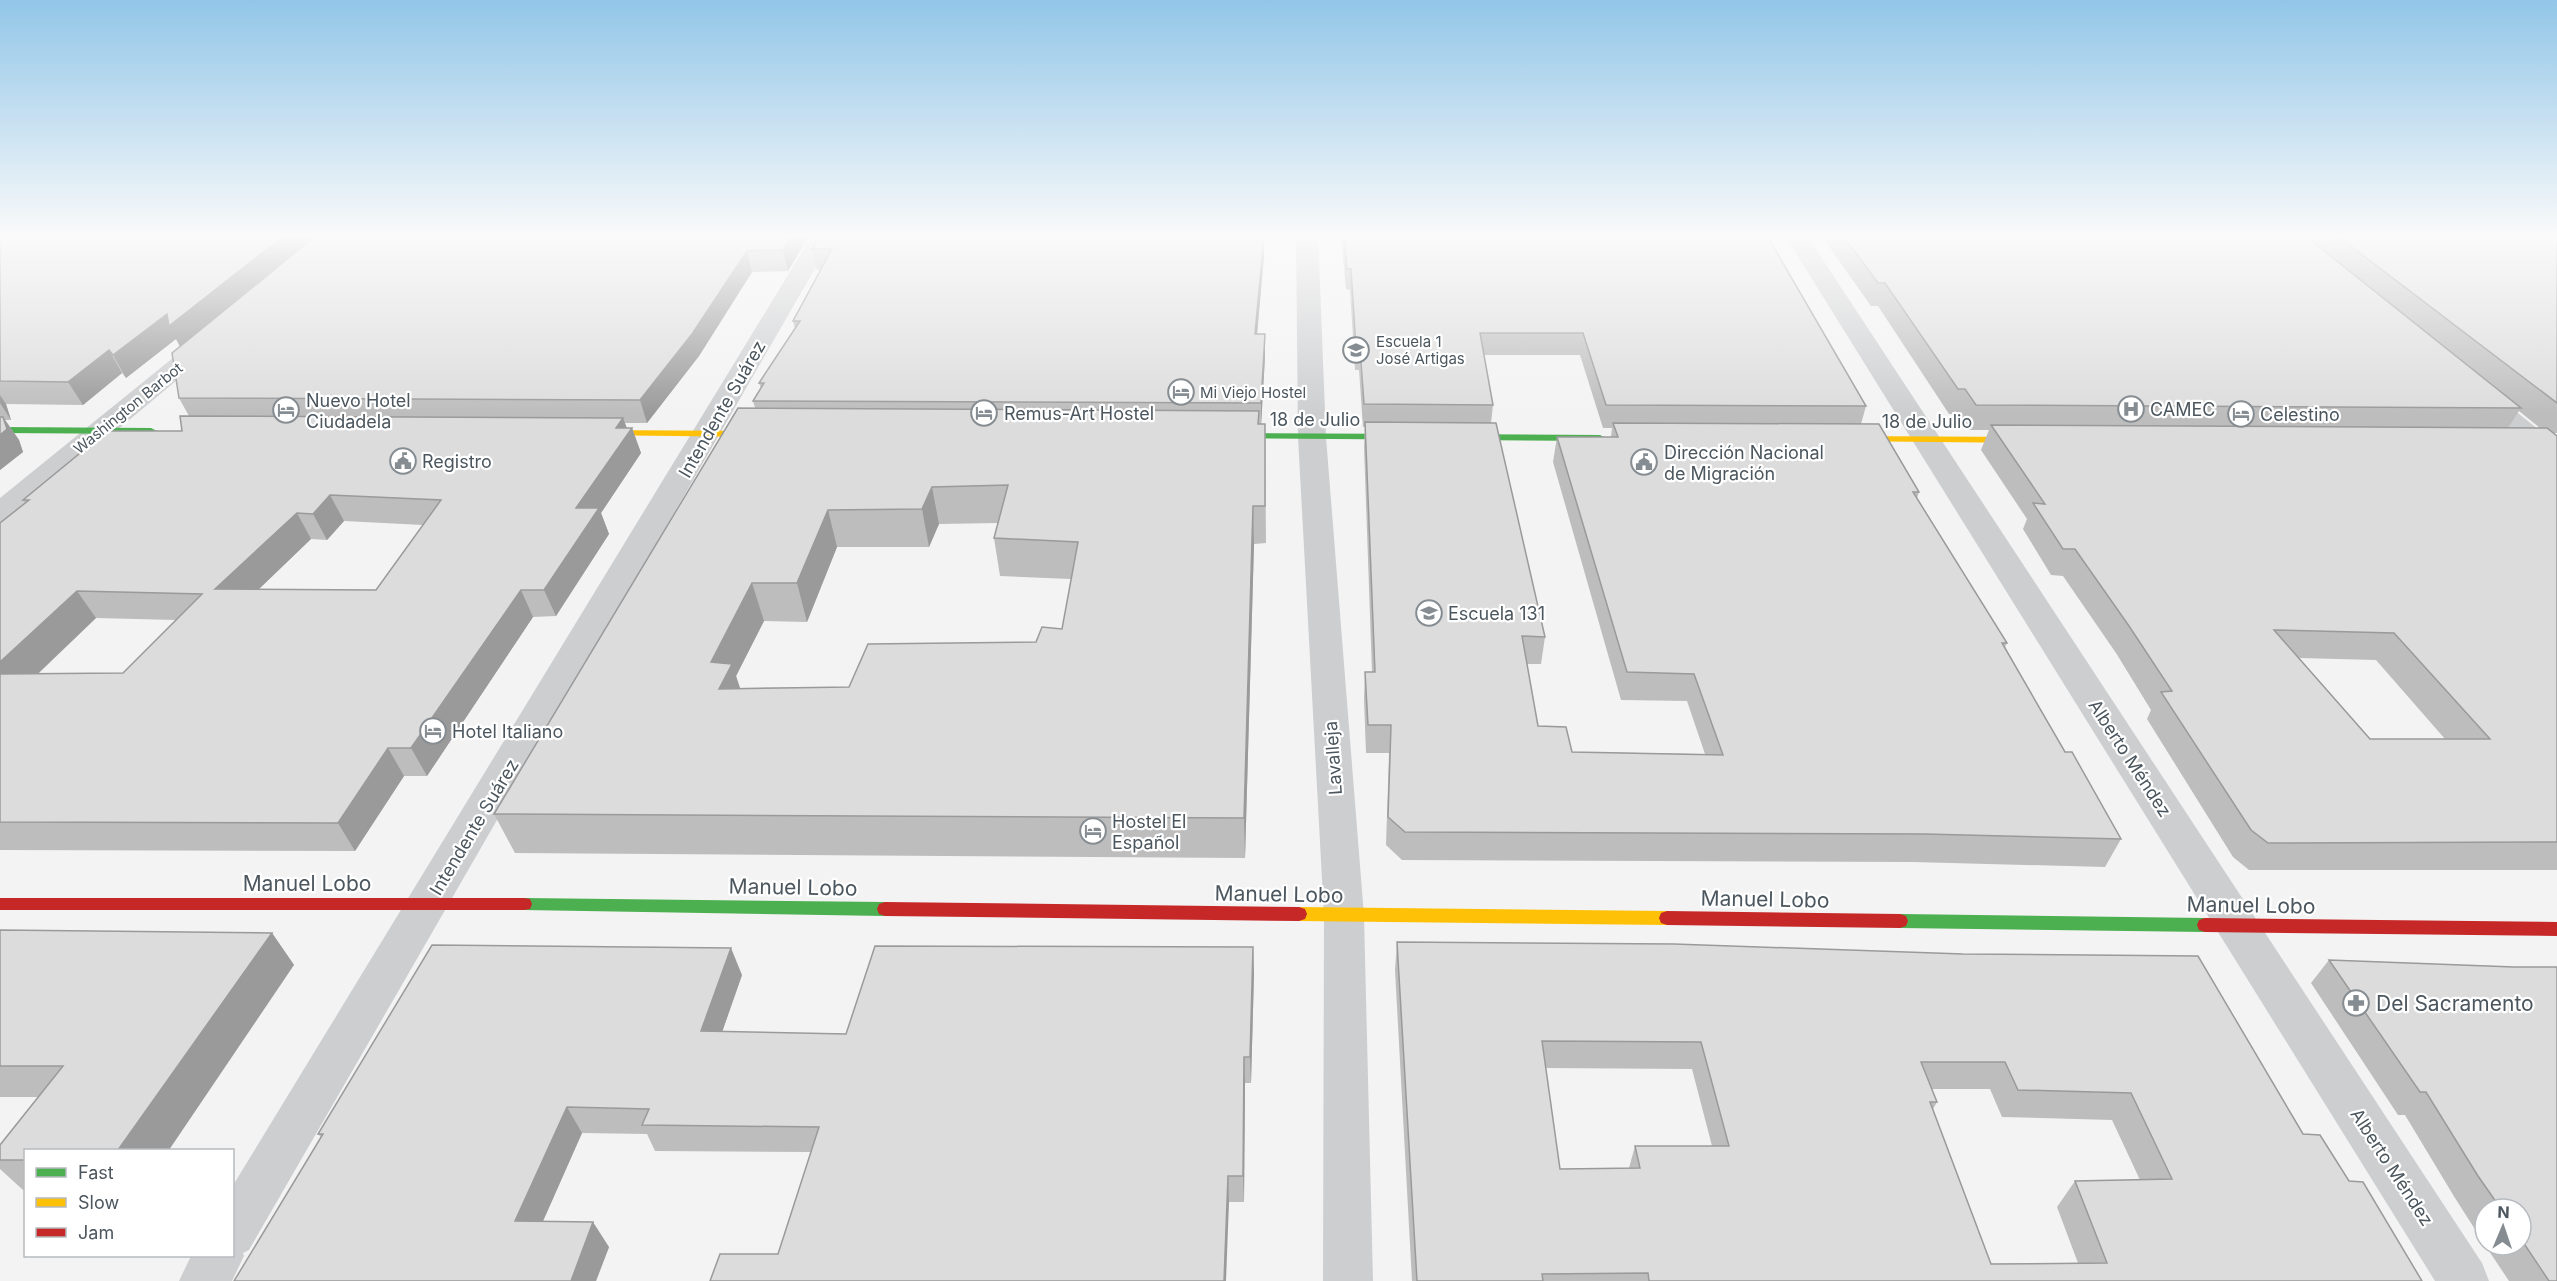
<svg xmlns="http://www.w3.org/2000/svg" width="2557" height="1281" font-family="Inter,sans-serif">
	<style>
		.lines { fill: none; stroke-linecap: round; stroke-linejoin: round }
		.street { fill: #cdced0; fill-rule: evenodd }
		.fast { fill: #4caf50; fill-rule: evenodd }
		.slow { fill: #ffc107; fill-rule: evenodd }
		.jam { fill: #c62828; fill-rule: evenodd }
		.wall { fill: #bdbdbe; fill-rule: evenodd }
		.shaded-wall { fill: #9a9a9b }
		.building { fill: #dcdcdd; stroke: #9a9a9b; stroke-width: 1.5; fill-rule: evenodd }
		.labels { text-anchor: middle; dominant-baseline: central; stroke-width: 4.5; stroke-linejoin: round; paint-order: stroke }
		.far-poi-label { font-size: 15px; fill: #4b565e; stroke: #fff; text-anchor: start }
		.far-street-label { font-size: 15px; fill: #4b565e; stroke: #fff }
		.poi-label { font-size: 18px; fill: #4b565e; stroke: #fff; text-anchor: start }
		.street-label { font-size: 18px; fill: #4b565e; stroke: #fff }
		.near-street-label { font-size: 21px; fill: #4b565e; stroke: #fff }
		.near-poi-label { font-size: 21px; fill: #4b565e; stroke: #fff; text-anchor: start }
	</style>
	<rect width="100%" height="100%" fill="#f3f3f3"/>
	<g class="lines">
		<!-- street -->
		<g class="street">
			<polygon points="813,234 835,234 249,1250 243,1253 244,1256 232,1281 179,1281 191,1256 232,1256 232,1187"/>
			<polygon points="1296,234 1318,234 1326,437 1364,916 1373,1281 1323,1281 1324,916 1298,437"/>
			<polygon points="1784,234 1806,234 2482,1263 2489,1281 2435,1281"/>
			<polygon points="209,334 218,336 221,341 218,346 10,519 0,522 0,498 200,336"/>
			<polygon points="2476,385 2485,387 2557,444 2557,466 2547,464 2467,399 2463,393 2467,387"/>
		</g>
		<!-- fast -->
		<g class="fast">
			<polygon points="0,427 151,428 157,431 151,434 0,433"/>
			<polygon points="1220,433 1600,435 1606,438 1600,441 1216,438 1214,436"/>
			<polygon points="524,898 885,902 891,904 893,909 891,914 885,916 524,910 518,909 516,904 518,899"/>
			<polygon points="1900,914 2205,918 2211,920 2213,925 2211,930 2205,932 1900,928 1894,926 1892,921 1894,916"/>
		</g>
		<!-- slow -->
		<g class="slow">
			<polygon points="590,430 766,431 772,434 766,437 586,435 586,431"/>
			<polygon points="1844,436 2029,437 2035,440 2029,443 1840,441 1838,439"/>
			<polygon points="1299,907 1667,911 1673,913 1675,918 1673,923 1667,925 1299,921 1293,919 1291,914 1293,909"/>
		</g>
		<!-- jam -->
		<g class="jam">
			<polygon points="0,898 524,898 530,899 532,904 530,909 524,910 0,910"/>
			<polygon points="885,902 1299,907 1305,909 1307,914 1305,919 1299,921 885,916 879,914 877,909 879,904"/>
			<polygon points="1667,911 1900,914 1906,916 1908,921 1906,926 1900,928 1667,925 1661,923 1659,918 1661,913"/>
			<polygon points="2205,918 2557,922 2557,936 2205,932 2199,930 2197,925 2199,920"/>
		</g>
	</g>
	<!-- wall -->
	<g class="wall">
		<path d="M0 234H810L788 271 752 272 699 356 647 423H625L627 428H632L641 453 601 513 609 534 556 616 533 617 427 776H404L355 851 0 850V523L25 503 23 500 182 431 189 416 179 398 180 347 176 339 126 378 122 373 83 405 6 404 11 420H5L19 440 23 452 0 470ZM344 521 423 525 376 590 259 589 311 539 327 540ZM96 618 176 620 123 673 38 674Z"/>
		<path d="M1341 234H1766L1866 406 1861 424 1919 492 1917 498 2007 643 2005 647 2065 752 2121 839 2105 867 1913 862 1402 860 1386 845 1389 753H1366L1364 699 1365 672H1372L1364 447 1365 427H1363L1359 370H1355L1350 290 1346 289ZM1484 355H1580L1603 428H1612L1611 437H1557L1553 462 1621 700 1687 701 1705 754 1572 752 1538 726 1527 664H1541L1545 637 1491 423 1493 405Z"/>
		<path d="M1820 234H2557V433H2554L2557 436V870H2249L2233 857 2147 719 2151 710 2116 653 2063 576 2051 575 2023 529 2027 519 1981 450 1989 430H1967L1957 414H1949L1878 306H1871ZM2519 411 2540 428H2508ZM2299 658 2376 660 2445 739H2370Z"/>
		<path d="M1264 235V256L1257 334H1265V357L1261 424H1265L1266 543 1254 544 1245 858 515 853 494 814 755 408 753 401 761 388 759 383 795 329 793 321 820 270H817L812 249ZM998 523 994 538 1000 576 1071 579 1062 629 1036 642 849 687 740 688 736 676 764 621 807 622 837 547H929L939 524Z"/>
		<polygon points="0,930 272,933 294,965 26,1150 26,1190 23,1190 0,1169 0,1145 38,1097 0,1097"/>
		<path d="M1397 942 1674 944 2303 1134 2349 1181 2422 1281H1412L1395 970ZM1546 1068 1692 1069 1712 1146H1635L1629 1168 1560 1169ZM1932 1089H1990L2002 1117 2112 1120 2140 1180 2075 1181 2057 1207 2078 1263 1991 1264 1933 1109 1937 1102Z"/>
		<polygon points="1253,947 1254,974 1251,1083 1245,1083 1244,1202 1229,1202 778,1254 811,1152 655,1151 647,1134 582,1133 543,1221 609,1247 596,1281 234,1281 321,1137 318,1134 742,975 722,1032 846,1034"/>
		<polygon points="2329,960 2514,967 2557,1281 2509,1281 2485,1245 2521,1245 2521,1209 2485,1209 2485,1245 2455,1198 2405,1115 2398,1115 2311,983"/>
	</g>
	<!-- shaded-wall -->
	<g class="shaded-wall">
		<polygon points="286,234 322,234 181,348 176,339 126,378 113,355 167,314"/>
		<polygon points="793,234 810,234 788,271 783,250"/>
		<polygon points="1264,235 1264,256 1255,357 1255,334"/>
		<polygon points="747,251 752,272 699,356 647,423 640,400"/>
		<polygon points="1265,334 1265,357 1261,426 1261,403"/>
		<polygon points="109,350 122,373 83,405 68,382"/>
		<polygon points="0,395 6,404 11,420 0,403"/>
		<polygon points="3,417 19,440 23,452 0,470 0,435"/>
		<polygon points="623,418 629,434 632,428 641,453 601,513 609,534 556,616 544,590 576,508 616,428"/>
		<polygon points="932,487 939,524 929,547 922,509"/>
		<polygon points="330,495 344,521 327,540 313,514"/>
		<polygon points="1253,506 1254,544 1245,858 1244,818"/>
		<polygon points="828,510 837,547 807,622 797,583"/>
		<polygon points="297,513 311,539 231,616 215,589"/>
		<polygon points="752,583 764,621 736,676 745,703 733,728 711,662"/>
		<polygon points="521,590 533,617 427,776 411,748"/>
		<polygon points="77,591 96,618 9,701 0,690 0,662"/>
		<polygon points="388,748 404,776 355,851 338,823"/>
		<polygon points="272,933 294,965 169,1150 118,1150"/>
		<polygon points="1253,947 1254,974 1251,1083 1250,1057"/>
		<polygon points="731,948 742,975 713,1058 701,1031"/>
		<polygon points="1244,1057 1245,1083 1244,1202 1243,1176"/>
		<polygon points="567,1107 582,1133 532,1246 515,1221"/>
		<polygon points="1228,1176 1229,1202 1226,1281 1224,1281"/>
		<polygon points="593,1222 609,1247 596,1281 571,1281"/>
	</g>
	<!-- building -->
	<g class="building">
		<polygon points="0,234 286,234 169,326 167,314 113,355 109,350 68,382 0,381"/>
		<polygon points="318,234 793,234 783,250 747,251 692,334 640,400 179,398 172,353"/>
		<polygon points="821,234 1264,235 1255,334 1265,334 1261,403 753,401 764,383 759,383 800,321 793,321 832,249 812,249"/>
		<polygon points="1344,234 1766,234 1866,406 1606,405 1583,333 1480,333 1493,405 1364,404 1360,348 1356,348 1351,269 1347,269"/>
		<polygon points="1842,234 2303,234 2521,408 1976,405 1965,389 1958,389 1885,283 1878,283"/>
		<polygon points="2335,234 2557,234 2557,403"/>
		<path d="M738 408 1259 411 1258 424H1265V506H1253L1244 818 494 814ZM1008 485 994 538 1078 542 1062 629 1042 627 1036 642 868 644 849 687 719 689 732 664 711 662 752 583H797L828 510 922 509 932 487Z"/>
		<path d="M180 416 623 418 616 428H632L576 508H599L544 590H521L411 748H388L338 823 0 822V674L123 673 202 594 77 591 0 662V523L29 500H23L107 431H182ZM330 495 441 500 376 590 215 589 297 513 313 514Z"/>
		<polygon points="0,417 3,417 7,429 0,435"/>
		<polygon points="1365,422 1496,423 1545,637 1522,636 1538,726 1566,727 1572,752 1723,755 1694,674 1627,672 1557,437 1618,437 1613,423 1879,424 1919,492 1913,492 2007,643 2002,643 2065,752 2072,752 2121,839 1925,834 1405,832 1388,817 1391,725 1368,725 1365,672 1375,672"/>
		<path d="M1991 425 2547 428 2557 436V842L2268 843 2251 830 2161 692 2172 691 2129 626 2075 549H2063L2033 503 2045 504ZM2274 630 2394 633 2490 739H2370Z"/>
		<polygon points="0,930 272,933 118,1150 26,1150 26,1160 0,1160 0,1145 63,1066 0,1066"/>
		<path d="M1397 942 1674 944 1963 954 2198 956 2303 1134 2320 1135 2349 1181 2363 1182 2422 1281H1649L1648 1273 1542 1274 1543 1281H1417ZM1542 1041 1701 1042 1729 1146H1635L1640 1168 1560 1169ZM1921 1062H2005L2018 1090 2131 1093 2172 1179 2075 1181 2107 1263 1991 1264 1930 1102H1937Z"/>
		<polygon points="432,945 731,948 701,1031 846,1034 875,946 1253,947 1250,1057 1244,1057 1243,1176 1228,1176 1224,1281 710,1281 720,1254 778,1254 819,1127 642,1125 649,1109 567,1107 515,1221 593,1222 571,1281 234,1281 323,1134 318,1134"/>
		<polygon points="2329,960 2514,967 2557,967 2557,1281 2549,1281 2521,1239 2521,1209 2501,1209 2478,1176 2426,1092 2420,1092"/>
	</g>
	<!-- sky -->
	<linearGradient id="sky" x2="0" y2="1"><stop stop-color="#92c6e8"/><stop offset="0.57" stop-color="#fafafa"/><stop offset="1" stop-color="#fafafa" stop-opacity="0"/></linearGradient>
	<rect width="2557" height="414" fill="url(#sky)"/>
	<!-- icons -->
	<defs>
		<g id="school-ring" transform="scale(1.35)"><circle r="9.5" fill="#fff" stroke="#868d92" stroke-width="1.5"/><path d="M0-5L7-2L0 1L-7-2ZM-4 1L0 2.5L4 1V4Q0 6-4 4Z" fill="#868d92"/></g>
		<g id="hotel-ring" transform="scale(1.35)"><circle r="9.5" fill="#fff" stroke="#868d92" stroke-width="1.5"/><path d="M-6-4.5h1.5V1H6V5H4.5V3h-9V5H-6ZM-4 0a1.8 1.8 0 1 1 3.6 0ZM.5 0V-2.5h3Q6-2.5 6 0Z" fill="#868d92"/></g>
		<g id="hospital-ring" transform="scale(1.35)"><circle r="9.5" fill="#fff" stroke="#868d92" stroke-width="1.5"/><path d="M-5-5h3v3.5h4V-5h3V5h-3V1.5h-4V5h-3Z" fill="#868d92"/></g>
		<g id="civic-ring" transform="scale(1.35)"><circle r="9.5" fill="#fff" stroke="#868d92" stroke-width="1.5"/><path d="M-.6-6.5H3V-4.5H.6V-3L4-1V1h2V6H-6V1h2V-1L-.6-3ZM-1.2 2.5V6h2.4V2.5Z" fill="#868d92"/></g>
		<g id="pharmacy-ring" transform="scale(1.35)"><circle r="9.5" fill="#fff" stroke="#868d92" stroke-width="1.5"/><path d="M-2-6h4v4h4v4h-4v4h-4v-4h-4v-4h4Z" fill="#868d92"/></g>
	</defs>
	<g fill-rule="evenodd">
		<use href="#school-ring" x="1356" y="350"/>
		<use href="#hotel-ring" x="1181" y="392"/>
		<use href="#hospital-ring" x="2131" y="409"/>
		<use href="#hotel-ring" x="286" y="410"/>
		<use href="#hotel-ring" x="984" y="413"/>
		<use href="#hotel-ring" x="2241" y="414"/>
		<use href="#civic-ring" x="403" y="461"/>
		<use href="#civic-ring" x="1644" y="462"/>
		<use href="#school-ring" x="1429" y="613"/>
		<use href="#hotel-ring" x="433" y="731"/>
		<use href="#hotel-ring" x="1093" y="831"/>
		<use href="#pharmacy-ring" x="2356" y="1003"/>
	</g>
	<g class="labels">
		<!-- far-poi labels -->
		<g class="far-poi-label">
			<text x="1376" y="341">Escuela 1<tspan x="1376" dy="17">José Artigas</tspan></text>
			<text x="1200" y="392">Mi Viejo Hostel</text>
		</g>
		<!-- far-street labels -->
		<g class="far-street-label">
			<text transform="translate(128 408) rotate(-39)">Washington Barbot</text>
		</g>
		<!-- poi labels -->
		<g class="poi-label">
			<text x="306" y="400">Nuevo Hotel<tspan x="306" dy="21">Ciudadela</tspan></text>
			<text x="2150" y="409">CAMEC</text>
			<text x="1004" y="413">Remus-Art Hostel</text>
			<text x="2260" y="414">Celestino</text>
			<text x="1664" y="452">Dirección Nacional<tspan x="1664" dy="21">de Migración</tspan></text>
			<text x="422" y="461">Registro</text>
			<text x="1448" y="613">Escuela 131</text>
			<text x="452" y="731">Hotel Italiano</text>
			<text x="1112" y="821">Hostel El<tspan x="1112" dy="21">Español</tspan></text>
		</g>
		<!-- street labels -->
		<g class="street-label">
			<text transform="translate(722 409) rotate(-60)">Intendente Suárez</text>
			<text x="1315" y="419">18 de Julio</text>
			<text x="1927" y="421">18 de Julio</text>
			<text transform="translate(1333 758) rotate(-94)">Lavalleja</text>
			<text transform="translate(2130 758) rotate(57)">Alberto Méndez</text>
			<text transform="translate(474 827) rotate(-59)">Intendente Suárez</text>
			<text transform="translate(2392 1167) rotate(57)">Alberto Méndez</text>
		</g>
		<!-- near-street labels -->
		<g class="near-street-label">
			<text x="307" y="883">Manuel Lobo</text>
			<text transform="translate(793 887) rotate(1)">Manuel Lobo</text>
			<text transform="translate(1279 894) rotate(1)">Manuel Lobo</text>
			<text transform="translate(1765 899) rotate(1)">Manuel Lobo</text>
			<text transform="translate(2251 905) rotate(1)">Manuel Lobo</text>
		</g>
		<!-- near-poi labels -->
		<g class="near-poi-label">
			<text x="2376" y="1003">Del Sacramento</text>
		</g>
	</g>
	<!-- legend -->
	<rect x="24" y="1149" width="210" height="108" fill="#ffffff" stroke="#b7bbbf" stroke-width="1.5"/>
	<rect x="36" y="1168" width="30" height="9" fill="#4caf50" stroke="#b7bbbf" stroke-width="1.5"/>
	<text x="78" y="1179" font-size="18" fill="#4b565e">Fast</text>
	<rect x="36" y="1198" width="30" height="9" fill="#ffc107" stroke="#b7bbbf" stroke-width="1.5"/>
	<text x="78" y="1209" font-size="18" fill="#4b565e">Slow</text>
	<rect x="36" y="1228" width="30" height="9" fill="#c62828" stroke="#b7bbbf" stroke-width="1.5"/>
	<text x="78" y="1239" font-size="18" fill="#4b565e">Jam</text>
	<!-- north arrow -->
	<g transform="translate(2503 1227) rotate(2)"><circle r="28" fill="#ffffff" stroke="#b7bbbf" stroke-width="1.5"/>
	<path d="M0-4.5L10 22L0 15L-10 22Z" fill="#868d92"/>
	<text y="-9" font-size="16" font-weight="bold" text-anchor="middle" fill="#4b565e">N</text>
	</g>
</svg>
